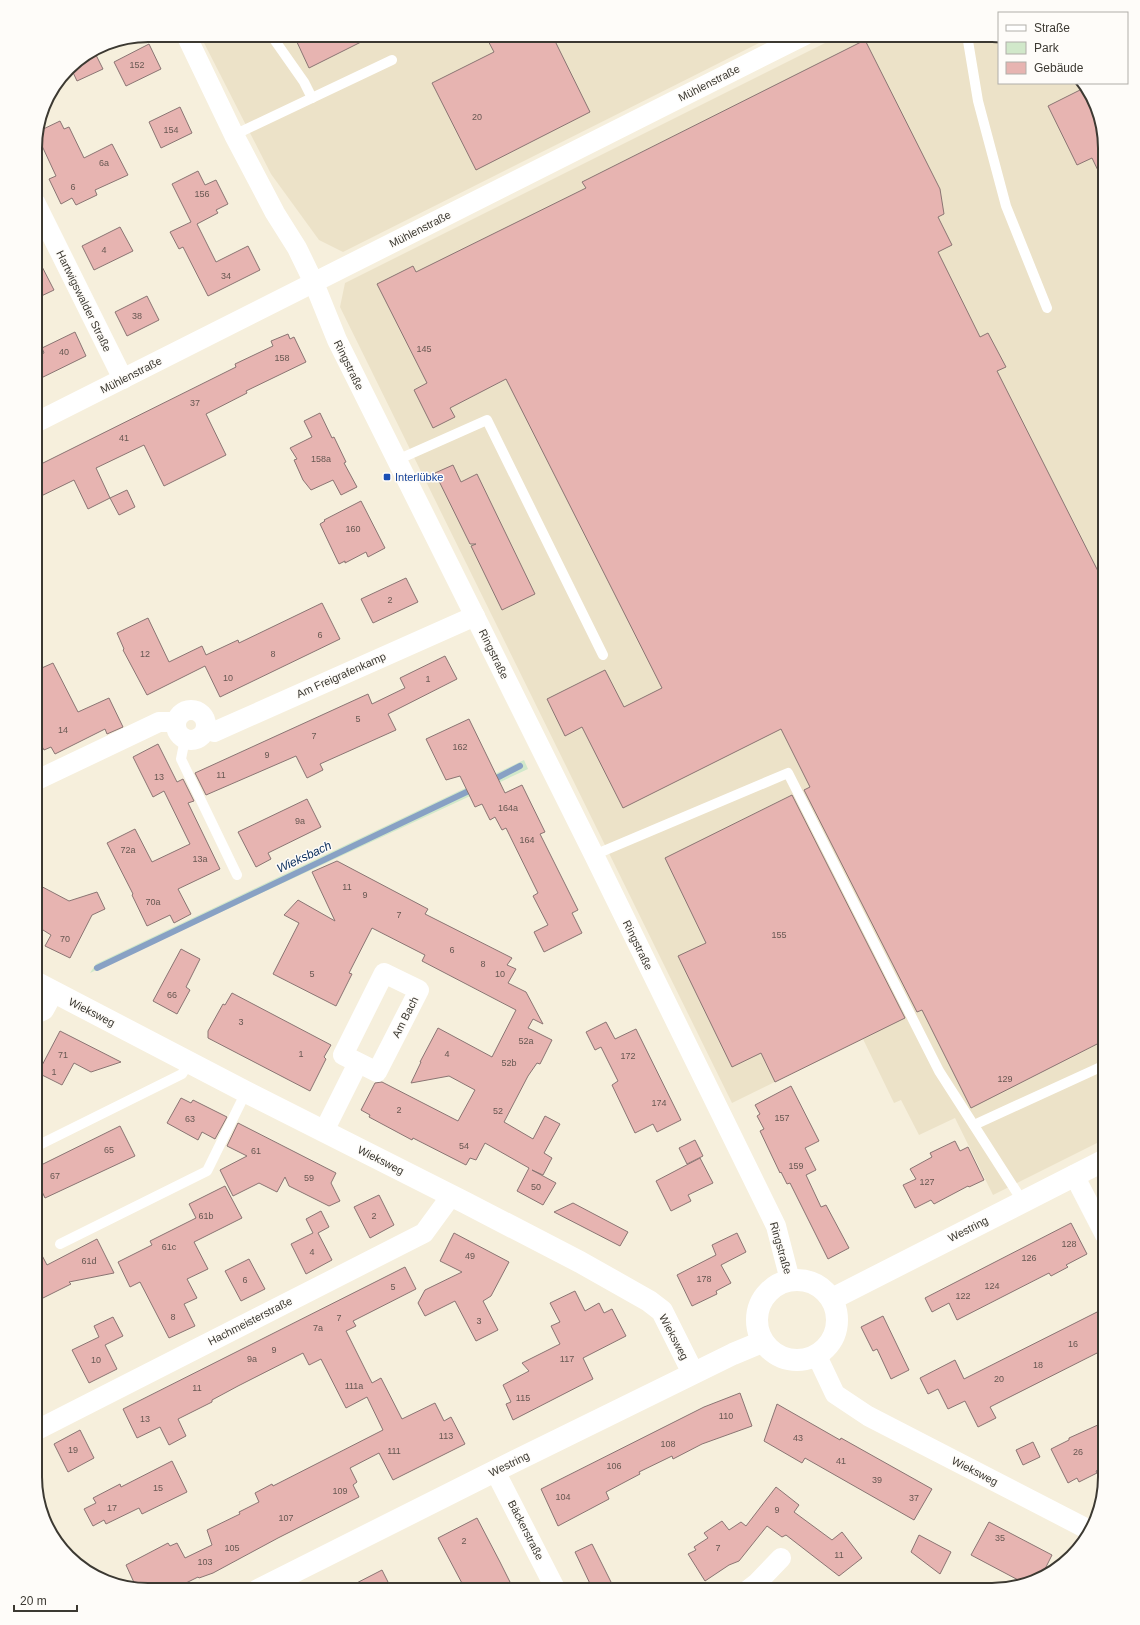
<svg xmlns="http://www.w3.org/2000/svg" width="1140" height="1625" font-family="Arial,sans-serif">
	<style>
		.built { fill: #ece2c8 }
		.green { fill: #d1e8ca }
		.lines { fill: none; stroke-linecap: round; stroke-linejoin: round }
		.stream { stroke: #88a1c4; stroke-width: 6 }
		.building { fill: #e7b4b1; stroke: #8a7573 }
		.service { stroke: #fff; stroke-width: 10 }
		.minor { stroke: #fff; stroke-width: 20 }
		.tertiary { stroke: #fff; stroke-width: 22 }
		.secondary { stroke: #fff; stroke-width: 22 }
		.transit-dot { fill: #1a4fb4; stroke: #fefcf9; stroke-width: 1.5 }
		.labels { text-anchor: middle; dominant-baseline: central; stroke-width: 3; stroke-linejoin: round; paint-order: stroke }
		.number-label { font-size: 9px; fill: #675852 }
		.street-label { font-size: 11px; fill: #3c3932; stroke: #fefcf9 }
		.transit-label { font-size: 11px; fill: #164399; stroke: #fefcf9; text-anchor: start }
		.water-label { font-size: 12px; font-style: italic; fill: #113360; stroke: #fefcf9 }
		.rim { fill: none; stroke: #3c3932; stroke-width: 2 }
	</style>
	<rect width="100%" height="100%" fill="#f6efdc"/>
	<!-- built -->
	<g class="built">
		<polygon points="200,35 775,35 343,252 319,240 271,174"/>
		<polygon points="841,35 999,35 999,83 1082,83 1090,91 1105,148 1105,1139 993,1195 955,1118 919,1135 901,1100 894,1103 863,1039 732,1103 340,307 345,283"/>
	</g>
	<!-- green -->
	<polygon class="green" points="524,760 528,769 90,973 96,964"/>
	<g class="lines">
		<!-- stream -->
		<g class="stream">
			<polyline points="491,781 520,766"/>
			<polyline points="97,968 475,788"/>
		</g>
	</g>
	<!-- building -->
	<g class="building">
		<polygon points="306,35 375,35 309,68 296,40"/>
		<polygon points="485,35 552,35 590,112 476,170 432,83 494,52"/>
		<polygon points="865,40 940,189 944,214 938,217 952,245 938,252 980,337 988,333 1006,367 997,371 1105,585 1105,1040 971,1108 922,1010 917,1012 804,790 810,787 781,729 623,808 582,727 565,736 547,699 605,670 624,707 662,688 506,379 450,408 455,417 433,428 414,390 427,383 377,284 413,266 416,272 586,188 582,182"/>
		<polygon points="149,44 161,69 126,86 114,62"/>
		<polygon points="94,51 103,69 77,81 70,66"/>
		<polygon points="1086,87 1090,91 1105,148 1105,185 1092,158 1077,165 1048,106"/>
		<polygon points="180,107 192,133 161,148 149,122"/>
		<polygon points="60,121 64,129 69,127 84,158 112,144 128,175 95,190 97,195 76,205 72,198 61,204 49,179 56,176 37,135 37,132"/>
		<polygon points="198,171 205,185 216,180 228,204 216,210 218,213 197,224 216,262 248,246 260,270 208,296 183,247 179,249 170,232 191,222 172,184"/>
		<polygon points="120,227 133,251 94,270 82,246"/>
		<polygon points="35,253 54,290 35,299"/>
		<polygon points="147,296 159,320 127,336 115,312"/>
		<polygon points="75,332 86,356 35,381 35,357 44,353 42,348"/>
		<polygon points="288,334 290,339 294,337 306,362 246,391 247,393 206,414 226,455 164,486 144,445 96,468 110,498 88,509 74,480 35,499 35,467 236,367 235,364 273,346 271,341"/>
		<polygon points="320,413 332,438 334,437 346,462 344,463 357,487 341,495 333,480 311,490 303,480 294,460 297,459 290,448 312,437 304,421"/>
		<polygon points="453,465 461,482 477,474 535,594 502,610 471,546 476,544 470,544 435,473"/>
		<polygon points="127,490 135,507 119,515 110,498"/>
		<polygon points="361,501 385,548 368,557 366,552 345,563 345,561 339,564 320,524 325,521 324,520"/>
		<polygon points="406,578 418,602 373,623 361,599"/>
		<polygon points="322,603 340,639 220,697 205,666 147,695 123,650 124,649 117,633 148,618 169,662 202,646 206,655 238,640 239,643"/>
		<polygon points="445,656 457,679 388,714 396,730 320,764 323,770 307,778 296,756 206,795 195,773 368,694 372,704 405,688 400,678"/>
		<polygon points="53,663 78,712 109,698 123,727 107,734 105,729 55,754 51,747 44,750 35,734 35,671"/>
		<polygon points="469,719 505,793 522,785 545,832 540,834 578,910 572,913 582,933 544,952 534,932 548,925 533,896 538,893 506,828 502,830 495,817 490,820 482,804 475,807 460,776 446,780 426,739"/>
		<polygon points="158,744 177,782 183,779 194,801 188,803 220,869 178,889 191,914 174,923 170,915 147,926 132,895 133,894 107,843 135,829 152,862 190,844 164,791 153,797 133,757"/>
		<polygon points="792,795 905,1018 775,1082 761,1053 732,1067 678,956 706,943 665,858"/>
		<polygon points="307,799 321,827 268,853 271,859 256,867 238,832"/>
		<polygon points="337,861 428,909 425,914 512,958 507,965 516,969 508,983 526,992 543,1024 533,1019 528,1028 552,1040 540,1064 537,1063 528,1076 504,1122 533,1139 545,1116 560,1124 544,1153 552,1158 543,1175 532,1170 556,1183 543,1205 517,1191 529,1168 485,1143 476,1160 470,1158 466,1165 413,1138 412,1140 369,1117 370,1115 361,1110 375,1083 382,1082 458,1121 475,1090 449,1076 411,1083 421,1062 420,1062 438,1028 492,1057 516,1010 422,961 425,955 372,928 349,973 352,974 336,1006 273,974 299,923 284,915 298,900 335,921 312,872"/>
		<polygon points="35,883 69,901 97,892 105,909 92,915 70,958 45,946 51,935 35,925"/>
		<polygon points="181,949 200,959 186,987 190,990 177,1014 153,1001"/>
		<polygon points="232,993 331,1045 324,1057 326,1059 310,1091 208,1038 208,1031 223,1004 225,1005"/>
		<polygon points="606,1022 615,1039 636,1029 681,1120 657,1132 653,1124 635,1133 612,1085 618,1081 601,1047 595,1050 586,1032"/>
		<polygon points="60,1031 121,1062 91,1072 74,1063 62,1085 38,1073"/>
		<polygon points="791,1086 819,1141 805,1148 816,1170 806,1175 821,1207 826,1205 849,1248 828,1259 790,1183 787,1184 781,1172 780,1173 760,1131 764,1129 757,1116 760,1114 755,1105"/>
		<polygon points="181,1098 191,1103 193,1100 227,1117 215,1139 202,1132 198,1140 167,1123"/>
		<polygon points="238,1123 336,1173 331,1183 340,1201 329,1206 289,1186 285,1177 277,1192 259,1183 233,1196 220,1170 247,1156 227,1146"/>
		<polygon points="120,1126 135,1156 45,1198 35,1177 35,1168"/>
		<polygon points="695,1140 703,1156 687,1164 679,1148"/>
		<polygon points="955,1141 960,1151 968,1147 984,1180 969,1187 968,1186 934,1204 931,1200 915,1208 903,1185 916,1179 910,1169 932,1157 930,1153"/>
		<polygon points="700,1158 713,1183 688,1195 691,1201 671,1211 656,1181"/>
		<polygon points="225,1186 242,1218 194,1242 208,1269 187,1279 197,1298 184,1304 195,1326 169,1338 140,1282 130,1287 118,1262 152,1245 150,1241 196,1218 189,1204"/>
		<polygon points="379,1195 394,1225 370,1238 354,1207"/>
		<polygon points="573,1203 628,1232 620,1246 554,1212"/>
		<polygon points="321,1211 329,1227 318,1233 332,1260 306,1274 291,1244 313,1233 306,1219"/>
		<polygon points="1071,1223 1087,1254 1066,1265 1068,1267 1051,1276 1049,1273 957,1320 949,1303 932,1312 925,1298"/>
		<polygon points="454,1233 509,1262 491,1296 483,1301 498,1330 476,1341 455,1301 425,1316 418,1303 425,1290 462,1272 440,1261"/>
		<polygon points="737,1233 746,1252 721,1265 731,1283 716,1291 717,1294 692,1306 677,1275 716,1255 712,1245"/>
		<polygon points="97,1239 114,1273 69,1282 71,1284 35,1302 35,1242 47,1265"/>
		<polygon points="249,1259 265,1289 241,1301 225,1271"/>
		<polygon points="405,1267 416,1289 353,1321 356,1326 346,1331 372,1383 381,1378 402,1419 435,1403 444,1421 451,1417 465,1444 393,1480 379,1453 350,1468 357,1482 353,1485 359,1497 278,1538 213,1573 199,1578 198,1577 172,1590 137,1589 126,1565 168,1543 170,1546 177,1543 185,1558 212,1545 207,1530 240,1514 239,1512 259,1502 255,1493 272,1484 273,1486 383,1430 367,1397 346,1408 321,1359 309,1365 303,1353 238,1386 212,1400 212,1402 178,1419 186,1436 169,1445 160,1427 137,1438 123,1409"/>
		<polygon points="575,1291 585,1311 599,1303 604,1313 612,1309 626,1336 583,1358 593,1379 513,1420 506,1404 511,1402 503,1385 529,1371 522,1363 560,1344 551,1326 560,1322 550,1303"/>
		<polygon points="1105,1308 1105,1349 990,1407 996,1418 978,1427 965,1401 948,1409 938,1389 928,1394 920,1378 955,1360 964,1379"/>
		<polygon points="883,1316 909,1370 891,1379 877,1349 873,1351 861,1327"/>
		<polygon points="113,1317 123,1336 105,1345 117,1369 89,1383 72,1350 99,1337 94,1326"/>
		<polygon points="740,1393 752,1426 702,1444 673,1459 672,1456 639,1472 640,1474 606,1492 609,1499 558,1526 541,1489 704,1407"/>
		<polygon points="777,1404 840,1440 841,1438 932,1489 914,1520 805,1458 802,1463 764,1441"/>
		<polygon points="1100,1424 1105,1433 1105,1466 1096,1471 1097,1473 1079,1482 1077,1478 1068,1483 1051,1449 1069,1440 1069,1438"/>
		<polygon points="80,1430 94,1458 68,1472 54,1444"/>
		<polygon points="1033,1442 1040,1457 1023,1465 1016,1450"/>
		<polygon points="172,1461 187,1492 142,1514 139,1508 106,1524 104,1520 93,1526 84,1509 96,1503 93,1498 120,1484 121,1487"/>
		<polygon points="776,1487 799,1505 794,1512 832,1540 842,1532 862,1558 839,1576 786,1535 782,1537 767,1526 739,1561 729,1565 705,1581 688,1554 696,1550 694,1547 708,1538 704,1533 722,1521 729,1530 741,1522 746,1526"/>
		<polygon points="477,1518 500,1562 514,1590 470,1590 467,1585 464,1587 438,1538"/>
		<polygon points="989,1522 1052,1555 1041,1577 1022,1582 971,1555"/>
		<polygon points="919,1535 951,1552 940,1574 911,1552"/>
		<polygon points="592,1544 615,1590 593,1590 575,1552"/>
		<polygon points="382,1570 392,1590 343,1590"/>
	</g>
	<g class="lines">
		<!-- service -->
		<g class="service">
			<polyline points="271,35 304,82 312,98"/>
			<polyline points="967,35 978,101 1006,206 1047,308"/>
			<polyline points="234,135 392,60"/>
			<polyline points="397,460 487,420 603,655"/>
			<polyline points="185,739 181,759 237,875"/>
			<polyline points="594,855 788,773 939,1071 1023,1202"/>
			<polyline points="974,1125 1105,1065"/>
			<polyline points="35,1147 182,1074 189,1063"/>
			<polyline points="60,1244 207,1171 246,1092"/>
		</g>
		<!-- minor -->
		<g class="minor">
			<polyline points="186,35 234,135 275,213 297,248 314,283 337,340 594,855 776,1226 790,1280"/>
			<polyline points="35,202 123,379"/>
			<polyline points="35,423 805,35"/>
			<circle cx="191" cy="725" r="15"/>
			<polyline points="206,729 214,732 475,616"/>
			<polyline points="35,781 159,722 176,722"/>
			<polygon points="384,973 419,990 377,1072 343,1055"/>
			<polyline points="35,1014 44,1010 54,992"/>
			<polyline points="324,1131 358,1063"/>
			<polyline points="1074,1175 1105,1235"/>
			<polyline points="817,1356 835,1394 868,1416 1091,1531"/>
			<polyline points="35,1431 424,1233 451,1196"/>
			<polyline points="495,1471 556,1590"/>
			<polyline points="748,1590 757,1583 781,1558"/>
		</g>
		<!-- tertiary -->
		<polyline class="tertiary" points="35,982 246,1092 466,1203 580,1262 649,1301 662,1311 693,1373"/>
		<!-- secondary -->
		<g class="secondary">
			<circle cx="797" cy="1320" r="40"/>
			<polyline points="832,1299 1105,1160"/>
			<polyline points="258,1590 495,1471 733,1354 762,1342"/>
		</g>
	</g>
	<!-- markers -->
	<rect class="transit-dot" x="383" y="473" width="8" height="8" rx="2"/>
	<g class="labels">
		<!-- number labels -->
		<g class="number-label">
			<text x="137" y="65">152</text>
			<text x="477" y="117">20</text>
			<text x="171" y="130">154</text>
			<text x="104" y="163">6a</text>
			<text x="73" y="187">6</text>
			<text x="202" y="194">156</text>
			<text x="104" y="250">4</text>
			<text x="226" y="276">34</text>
			<text x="137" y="316">38</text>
			<text x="424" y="349">145</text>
			<text x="64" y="352">40</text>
			<text x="282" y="358">158</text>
			<text x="195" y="403">37</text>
			<text x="124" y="438">41</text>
			<text x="321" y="459">158a</text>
			<text x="353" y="529">160</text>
			<text x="390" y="600">2</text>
			<text x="320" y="635">6</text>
			<text x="145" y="654">12</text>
			<text x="273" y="654">8</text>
			<text x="228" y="678">10</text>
			<text x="428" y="679">1</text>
			<text x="358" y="719">5</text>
			<text x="63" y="730">14</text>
			<text x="314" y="736">7</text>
			<text x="460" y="747">162</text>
			<text x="267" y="755">9</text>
			<text x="221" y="775">11</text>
			<text x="159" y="777">13</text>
			<text x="508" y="808">164a</text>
			<text x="300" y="821">9a</text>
			<text x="527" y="840">164</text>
			<text x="128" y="850">72a</text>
			<text x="200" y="859">13a</text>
			<text x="347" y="887">11</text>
			<text x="365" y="895">9</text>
			<text x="153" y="902">70a</text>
			<text x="399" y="915">7</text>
			<text x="779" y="935">155</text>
			<text x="65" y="939">70</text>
			<text x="452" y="950">6</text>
			<text x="483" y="964">8</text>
			<text x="312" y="974">5</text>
			<text x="500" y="974">10</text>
			<text x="172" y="995">66</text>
			<text x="241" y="1022">3</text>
			<text x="526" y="1041">52a</text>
			<text x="301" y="1054">1</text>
			<text x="447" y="1054">4</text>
			<text x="63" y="1055">71</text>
			<text x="628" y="1056">172</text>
			<text x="509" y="1063">52b</text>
			<text x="54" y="1072">1</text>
			<text x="1005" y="1079">129</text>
			<text x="659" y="1103">174</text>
			<text x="399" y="1110">2</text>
			<text x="498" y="1111">52</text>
			<text x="782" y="1118">157</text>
			<text x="190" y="1119">63</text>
			<text x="464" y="1146">54</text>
			<text x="109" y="1150">65</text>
			<text x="256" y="1151">61</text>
			<text x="796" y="1166">159</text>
			<text x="55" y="1176">67</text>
			<text x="309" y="1178">59</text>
			<text x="927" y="1182">127</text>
			<text x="536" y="1187">50</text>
			<text x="206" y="1216">61b</text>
			<text x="374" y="1216">2</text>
			<text x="1069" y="1244">128</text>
			<text x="169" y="1247">61c</text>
			<text x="312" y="1252">4</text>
			<text x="470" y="1256">49</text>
			<text x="1029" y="1258">126</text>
			<text x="89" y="1261">61d</text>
			<text x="704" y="1279">178</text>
			<text x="245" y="1280">6</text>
			<text x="992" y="1286">124</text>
			<text x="393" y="1287">5</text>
			<text x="963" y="1296">122</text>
			<text x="173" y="1317">8</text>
			<text x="339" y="1318">7</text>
			<text x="479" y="1321">3</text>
			<text x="318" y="1328">7a</text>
			<text x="1073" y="1344">16</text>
			<text x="274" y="1350">9</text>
			<text x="252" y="1359">9a</text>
			<text x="567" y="1359">117</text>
			<text x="96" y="1360">10</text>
			<text x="1038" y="1365">18</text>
			<text x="999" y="1379">20</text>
			<text x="354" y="1386">111a</text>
			<text x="197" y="1388">11</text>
			<text x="523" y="1398">115</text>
			<text x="726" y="1416">110</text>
			<text x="145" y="1419">13</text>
			<text x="446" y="1436">113</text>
			<text x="798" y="1438">43</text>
			<text x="668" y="1444">108</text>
			<text x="73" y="1450">19</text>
			<text x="394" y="1451">111</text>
			<text x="1078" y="1452">26</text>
			<text x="841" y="1461">41</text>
			<text x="614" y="1466">106</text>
			<text x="877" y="1480">39</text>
			<text x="158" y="1488">15</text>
			<text x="340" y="1491">109</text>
			<text x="563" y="1497">104</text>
			<text x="914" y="1498">37</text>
			<text x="112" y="1508">17</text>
			<text x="777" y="1510">9</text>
			<text x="286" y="1518">107</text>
			<text x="1000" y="1538">35</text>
			<text x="464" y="1541">2</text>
			<text x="232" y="1548">105</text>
			<text x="718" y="1548">7</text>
			<text x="839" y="1555">11</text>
			<text x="205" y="1562">103</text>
		</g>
		<!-- street labels -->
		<g class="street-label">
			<text transform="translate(709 83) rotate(-27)">Mühlenstraße</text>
			<text transform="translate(420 229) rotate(-27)">Mühlenstraße</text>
			<text transform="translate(84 301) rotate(64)">Hartwigswalder Straße</text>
			<text transform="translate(349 365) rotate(64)">Ringstraße</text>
			<text transform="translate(131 375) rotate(-27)">Mühlenstraße</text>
			<text transform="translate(494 654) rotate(64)">Ringstraße</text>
			<text transform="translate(341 675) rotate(-24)">Am Freigrafenkamp</text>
			<text transform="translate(638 945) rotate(64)">Ringstraße</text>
			<text transform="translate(92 1012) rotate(27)">Wieksweg</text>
			<text transform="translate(405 1017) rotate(-63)">Am Bach</text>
			<text transform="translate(381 1160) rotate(27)">Wieksweg</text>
			<text transform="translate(968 1229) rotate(-27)">Westring</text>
			<text transform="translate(781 1248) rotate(74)">Ringstraße</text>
			<text transform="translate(250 1321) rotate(-27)">Hachmeisterstraße</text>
			<text transform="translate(674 1337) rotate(62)">Wieksweg</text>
			<text transform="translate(509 1464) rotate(-26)">Westring</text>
			<text transform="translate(975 1471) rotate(27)">Wieksweg</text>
			<text transform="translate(526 1530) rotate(63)">Bäckerstraße</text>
		</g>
		<!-- transit labels -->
		<g class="transit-label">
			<text x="395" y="477">Interlübke</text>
		</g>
		<!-- water labels -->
		<g class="water-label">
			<text transform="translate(304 857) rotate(-25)">Wieksbach</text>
		</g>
	</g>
	<!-- crop -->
	<path d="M0 0H1140V1625H0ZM148 42H992A106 106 0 0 1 1098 148V1477A106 106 0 0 1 992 1583H148A106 106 0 0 1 42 1477V148A106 106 0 0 1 148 42Z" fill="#fefcf9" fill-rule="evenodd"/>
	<path class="rim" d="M148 42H992A106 106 0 0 1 1098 148V1477A106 106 0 0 1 992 1583H148A106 106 0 0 1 42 1477V148A106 106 0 0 1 148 42Z"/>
	<!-- legend -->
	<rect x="998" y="12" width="130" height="72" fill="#fefcf9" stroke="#b0aea9"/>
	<rect x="1006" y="25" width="20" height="6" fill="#ffffff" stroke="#b0aea9"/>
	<text x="1034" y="32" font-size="12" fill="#3c3932">Straße</text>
	<rect x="1006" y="42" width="20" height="12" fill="#d1e8ca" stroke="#b0aea9"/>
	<text x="1034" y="52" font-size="12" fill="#3c3932">Park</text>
	<rect x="1006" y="62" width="20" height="12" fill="#e7b4b1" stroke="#b0aea9"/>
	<text x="1034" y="72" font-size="12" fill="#3c3932">Gebäude</text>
	<!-- scale -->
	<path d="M14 1605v6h63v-6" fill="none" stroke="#3c3932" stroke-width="2"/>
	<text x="20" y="1605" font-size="12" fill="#3c3932" stroke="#fefcf9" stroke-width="3" paint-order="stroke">20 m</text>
</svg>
